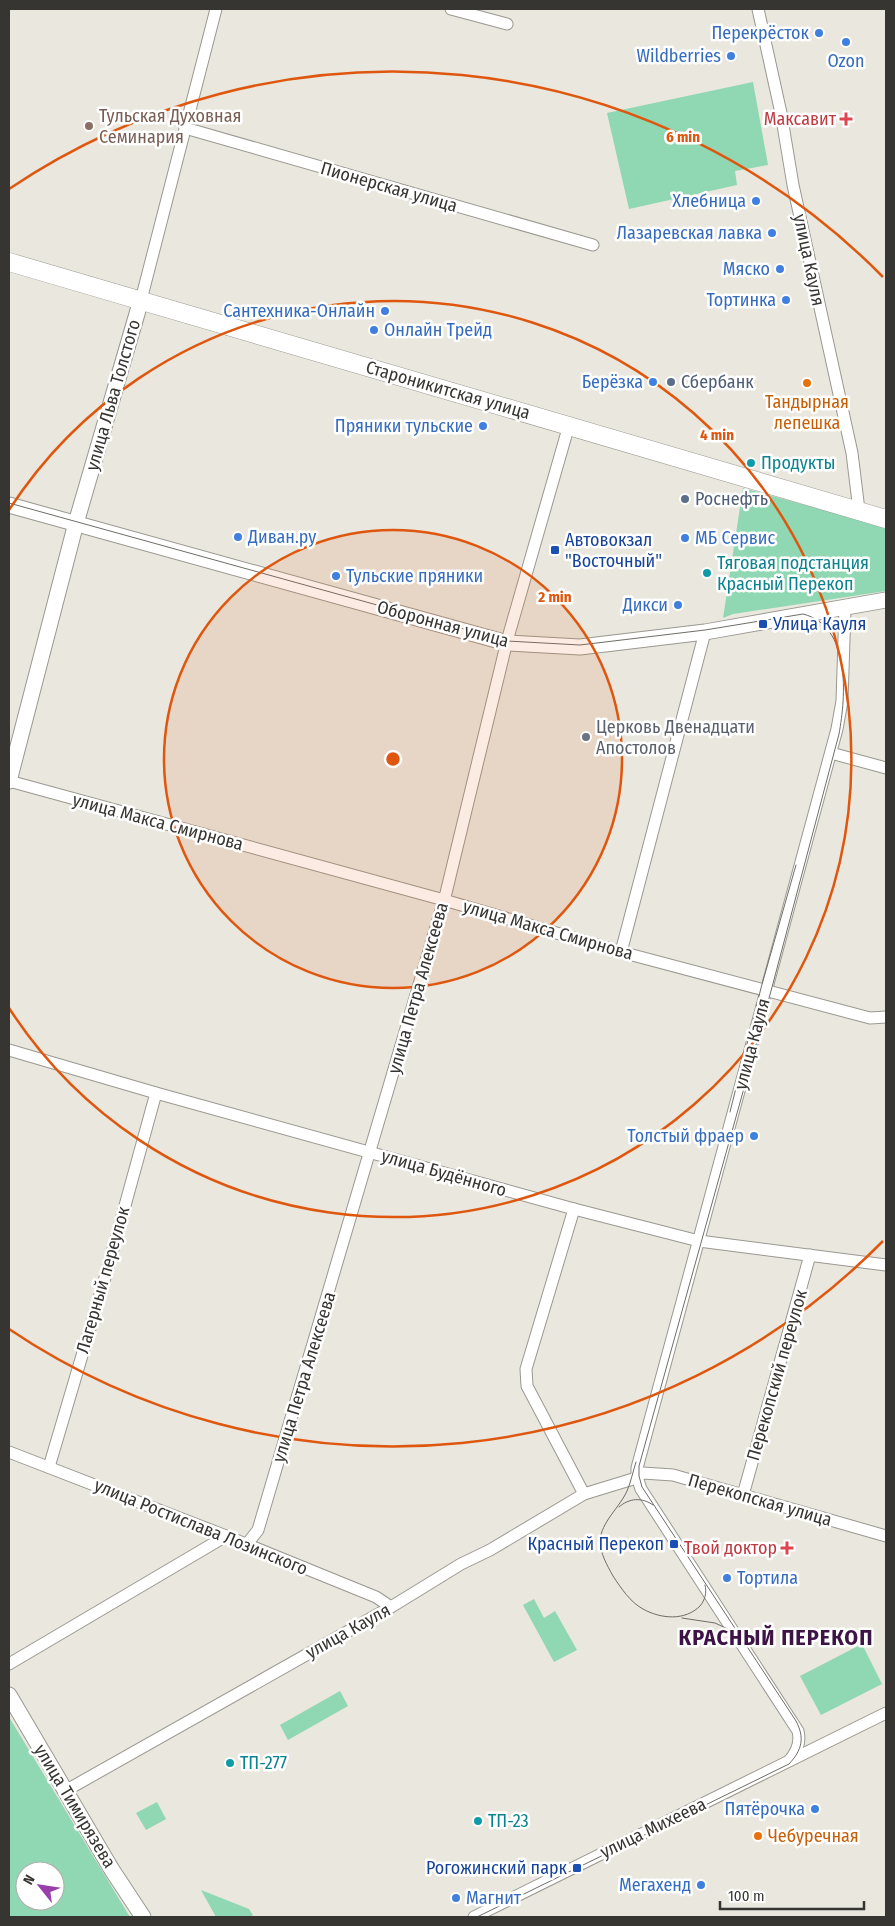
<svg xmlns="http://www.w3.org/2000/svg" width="895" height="1926" font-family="'Fira Sans Condensed',sans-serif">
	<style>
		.green { fill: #90d7b3; fill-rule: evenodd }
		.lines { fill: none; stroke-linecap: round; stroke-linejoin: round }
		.street-casing { stroke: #9a9890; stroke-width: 13 }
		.secondary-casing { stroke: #9a9890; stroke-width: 17 }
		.primary-casing { stroke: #9a9890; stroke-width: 19 }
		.street { stroke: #fff; stroke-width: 11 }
		.secondary { stroke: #fff; stroke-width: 15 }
		.primary { stroke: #fff; stroke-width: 18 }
		.tram { stroke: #6e6d68; stroke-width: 1 }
		.ring { fill: none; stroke: #df570e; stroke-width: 2.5 }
		.shop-dot { fill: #3f7fe0; stroke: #fff; stroke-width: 2 }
		.health-dot { fill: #e0444e; stroke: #fff; stroke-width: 2 }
		.education-dot { fill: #8d6e63; stroke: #fff; stroke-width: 2 }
		.service-dot { fill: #5c6f8a; stroke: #fff; stroke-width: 2 }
		.food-dot { fill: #e8710a; stroke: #fff; stroke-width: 2 }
		.culture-dot { fill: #0f9aa8; stroke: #fff; stroke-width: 2 }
		.transit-dot { fill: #1a4fb4; stroke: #fff; stroke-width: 2 }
		.worship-dot { fill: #6b7280; stroke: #fff; stroke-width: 2 }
		.labels { text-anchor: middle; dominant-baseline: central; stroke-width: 5; stroke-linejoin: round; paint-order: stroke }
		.shop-label { font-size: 18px; fill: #366cbe; stroke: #fff; text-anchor: end }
		.education-label { font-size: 18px; fill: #785e54; stroke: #fff; text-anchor: start }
		.health-label { font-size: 18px; fill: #be3a42; stroke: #fff; text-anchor: end }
		.street-label { font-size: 18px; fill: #363532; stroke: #fff }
		.service-label { font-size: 18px; fill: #4e5e75; stroke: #fff; text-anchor: start }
		.food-label { font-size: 18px; fill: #c56008; stroke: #fff }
		.culture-label { font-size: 18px; fill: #0d838f; stroke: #fff; text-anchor: start }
		.transit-label { font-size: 18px; fill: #164399; stroke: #fff; text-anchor: start }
		.worship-label { font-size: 18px; fill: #5b616d; stroke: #fff; text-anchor: start }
		.district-label { font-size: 22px; font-weight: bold; letter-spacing: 1px; fill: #3e1346; stroke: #fff }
		.centre { fill: #df570e; stroke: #fff; stroke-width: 2.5 }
		.ring-label { font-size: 15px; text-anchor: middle; font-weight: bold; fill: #df570e; stroke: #fff; stroke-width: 5; stroke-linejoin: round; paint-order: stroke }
	</style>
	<rect width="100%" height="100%" fill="#e9e7de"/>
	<!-- green -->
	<g class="green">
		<polygon points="753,82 768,165 735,171 737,185 629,209 607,113"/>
		<polygon points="743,488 886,527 886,591 733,614 723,618"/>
		<polygon points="534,1599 544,1618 555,1611 577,1650 554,1662 523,1605"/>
		<polygon points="862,1644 882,1684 821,1715 800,1676"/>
		<polygon points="340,1691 348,1706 288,1740 280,1725"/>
		<path d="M9 1717 130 1917H9ZM25 1871H55V1901H25Z"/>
		<polygon points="157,1802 166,1819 146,1830 136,1813"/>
		<polygon points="201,1890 249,1909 253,1915 249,1917 216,1917"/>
	</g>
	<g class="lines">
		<!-- street casing -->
		<g class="street-casing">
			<g id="street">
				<polyline points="451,9 507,24"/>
				<polyline points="758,9 781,113 793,185 852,453 859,510"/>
				<polyline points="185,128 593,245"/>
				<polyline points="141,300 216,9"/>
				<polyline points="831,753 886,768"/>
				<polyline points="9,781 444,900 621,952 870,1018 886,1017"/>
				<polyline points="621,952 705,632"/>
				<polyline points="9,1050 156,1093 574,1209 699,1241 886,1265"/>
				<polyline points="574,1209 526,1369 527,1386 584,1494"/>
				<polyline points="9,1452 226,1536 376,1597 391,1607"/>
				<polyline points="49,1467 107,1271 156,1093"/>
				<polyline points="743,1495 810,1255"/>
				<polyline points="247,1544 258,1530 446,893 507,641 569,425"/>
				<polyline points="9,1664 226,1536"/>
				<path d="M789 1761C797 1752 801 1743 798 1731L641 1489 637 1477V1468L837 729 842 701 845 608"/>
				<polyline points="65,1791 391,1607 461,1564 490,1550 584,1494 633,1479 643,1473 673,1475 886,1536"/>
				<polyline points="474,1917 886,1713"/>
			</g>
		</g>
		<!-- secondary casing -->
		<g class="secondary-casing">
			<g id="secondary">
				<polyline points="9,505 507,643 580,647 705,632 886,600"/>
				<polyline points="9,781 76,523 141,300"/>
				<polyline points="9,1695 112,1870 143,1917"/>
			</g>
		</g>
		<!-- primary casing -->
		<g class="primary-casing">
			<polyline id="primary" points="9,262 886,519"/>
		</g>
		<!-- street -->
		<use href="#street" class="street"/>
		<!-- secondary -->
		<use href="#secondary" class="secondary"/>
		<!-- primary -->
		<use href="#primary" class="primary"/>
		<!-- tram -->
		<g class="tram">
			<path d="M9 503 507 641 580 645 705 630 803 614C851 626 846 696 839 734L771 991 639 1466V1476L642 1487 796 1721C805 1738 802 1750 789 1764L477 1917"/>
			<polyline points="730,1112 761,988 796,865"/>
			<path d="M636 1462C633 1471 631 1482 627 1491 620 1507 601 1522 600 1541 600 1553 607 1565 613 1576 621 1588 630 1602 643 1609 661 1619 685 1621 700 1606 705 1600 707 1593 705 1585"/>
			<path d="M619 1507C629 1498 642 1497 653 1505"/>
			<polyline points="682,1618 715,1623 730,1630"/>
		</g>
	</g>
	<!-- distance rings -->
	<circle cx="393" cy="759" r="229" fill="#df570e" fill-opacity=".12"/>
	<g class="ring">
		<circle cx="393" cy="759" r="229"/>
		<path d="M9 510A458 458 0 1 1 9 1008"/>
		<path d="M883 1241A687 687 0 0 1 9 1329M9 189A687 687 0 0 1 883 277"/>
	</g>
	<!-- markers -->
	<g class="shop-dot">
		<circle cx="819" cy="33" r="5"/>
		<circle cx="846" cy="42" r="5"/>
		<circle cx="731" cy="56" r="5"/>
		<circle cx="756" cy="201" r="5"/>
		<circle cx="772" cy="233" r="5"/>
		<circle cx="780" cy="269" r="5"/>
		<circle cx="786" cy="300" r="5"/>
		<circle cx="385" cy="311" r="5"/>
		<circle cx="374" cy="330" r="5"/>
		<circle cx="653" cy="382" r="5"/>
		<circle cx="483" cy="426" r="5"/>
		<circle cx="238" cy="537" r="5"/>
		<circle cx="685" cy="538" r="5"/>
		<circle cx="336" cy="576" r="5"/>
		<circle cx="678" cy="605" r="5"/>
		<circle cx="754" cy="1136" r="5"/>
		<circle cx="727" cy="1578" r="5"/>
		<circle cx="815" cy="1809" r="5"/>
		<circle cx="701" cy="1885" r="5"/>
		<circle cx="456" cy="1898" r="5"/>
	</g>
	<g class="health-dot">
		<path d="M843.5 111.5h5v5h5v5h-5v5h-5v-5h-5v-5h5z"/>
		<path d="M784.5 1540.5h5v5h5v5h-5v5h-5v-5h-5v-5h5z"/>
	</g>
	<circle class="education-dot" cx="89" cy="126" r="5"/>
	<g class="service-dot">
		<circle cx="671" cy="382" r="5"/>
		<circle cx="685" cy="499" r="5"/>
	</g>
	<g class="food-dot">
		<circle cx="807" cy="383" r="5"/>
		<circle cx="758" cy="1836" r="5"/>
	</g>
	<g class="culture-dot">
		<circle cx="751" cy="463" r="5"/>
		<circle cx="707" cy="573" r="5"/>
		<circle cx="230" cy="1763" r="5"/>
		<circle cx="478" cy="1821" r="5"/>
	</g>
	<g class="transit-dot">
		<rect x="550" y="545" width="10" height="10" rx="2.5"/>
		<rect x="758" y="619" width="10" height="10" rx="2.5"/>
		<rect x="669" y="1539" width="10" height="10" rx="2.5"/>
		<rect x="572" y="1863" width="10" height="10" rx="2.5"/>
	</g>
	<circle class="worship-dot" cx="586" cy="737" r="5"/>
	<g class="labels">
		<!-- shop labels -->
		<g class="shop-label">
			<text x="809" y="33">Перекрёсток</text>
			<text x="721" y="56">Wildberries</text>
			<text x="846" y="61" text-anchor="middle">Ozon</text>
			<text x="746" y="201">Хлебница</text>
			<text x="762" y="233">Лазаревская лавка</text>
			<text x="770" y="269">Мяско</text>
			<text x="776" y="300">Тортинка</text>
			<text x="375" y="311">Сантехника-Онлайн</text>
			<text x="384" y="330" text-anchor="start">Онлайн Трейд</text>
			<text x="643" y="382">Берёзка</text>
			<text x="473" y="426">Пряники тульские</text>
			<text x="248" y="537" text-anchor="start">Диван.ру</text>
			<text x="695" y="538" text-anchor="start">МБ Сервис</text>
			<text x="346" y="576" text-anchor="start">Тульские пряники</text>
			<text x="668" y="605">Дикси</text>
			<text x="744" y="1136">Толстый фраер</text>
			<text x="737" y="1578" text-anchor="start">Тортила</text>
			<text x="805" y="1809">Пятёрочка</text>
			<text x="691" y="1885">Мегахенд</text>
			<text x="466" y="1898" text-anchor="start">Магнит</text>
		</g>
		<!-- education labels -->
		<g class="education-label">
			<text x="99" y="116">Тульская Духовная<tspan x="99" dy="21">Семинария</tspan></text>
		</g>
		<!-- health labels -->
		<g class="health-label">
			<text x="836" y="119">Максавит</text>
			<text x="777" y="1548">Твой доктор</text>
		</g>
		<!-- street labels -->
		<g class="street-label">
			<text transform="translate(389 187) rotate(16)">Пионерская улица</text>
			<text transform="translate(809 260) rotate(78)">улица Кауля</text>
			<text transform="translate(448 390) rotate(16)">Староникитская улица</text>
			<text transform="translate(113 395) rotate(-74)">улица Льва Толстого</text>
			<text transform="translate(443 624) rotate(15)">Оборонная улица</text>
			<text transform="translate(158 822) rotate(15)">улица Макса Смирнова</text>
			<text transform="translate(548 930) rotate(16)">улица Макса Смирнова</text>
			<text transform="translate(418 988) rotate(-74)">улица Петра Алексеева</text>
			<text transform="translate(752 1044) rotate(-75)">улица Кауля</text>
			<text transform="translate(444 1173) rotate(16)">улица Будённого</text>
			<text transform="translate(103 1280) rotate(-74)">Лагерный переулок</text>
			<text transform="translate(777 1375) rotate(-74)">Перекопский переулок</text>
			<text transform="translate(304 1377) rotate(-73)">улица Петра Алексеева</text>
			<text transform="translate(760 1500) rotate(16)">Перекопская улица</text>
			<text transform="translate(201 1527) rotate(22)">улица Ростислава Лозинского</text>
			<text transform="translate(348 1631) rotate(-29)">улица Кауля</text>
			<text transform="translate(75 1806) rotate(59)">улица Тимирязева</text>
			<text transform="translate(653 1828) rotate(-26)">улица Михеева</text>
		</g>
		<!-- service labels -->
		<g class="service-label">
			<text x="681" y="382">Сбербанк</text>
			<text x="695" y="499">Роснефть</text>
		</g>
		<!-- food labels -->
		<g class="food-label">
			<text x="807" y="402">Тандырная<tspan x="807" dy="21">лепешка</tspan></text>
			<text x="768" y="1836" text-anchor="start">Чебуречная</text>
		</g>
		<!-- culture labels -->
		<g class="culture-label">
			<text x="761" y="463">Продукты</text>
			<text x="717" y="563">Тяговая подстанция<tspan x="717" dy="21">Красный Перекоп</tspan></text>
			<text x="240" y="1763">ТП-277</text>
			<text x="488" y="1821">ТП-23</text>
		</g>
		<!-- transit labels -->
		<g class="transit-label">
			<text x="565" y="540">Автовокзал<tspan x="565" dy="21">"Восточный"</tspan></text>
			<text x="773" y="624">Улица Кауля</text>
			<text x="664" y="1544" text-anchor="end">Красный Перекоп</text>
			<text x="567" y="1868" text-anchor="end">Рогожинский парк</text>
		</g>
		<!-- worship labels -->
		<g class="worship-label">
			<text x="596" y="727">Церковь Двенадцати<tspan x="596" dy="21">Апостолов</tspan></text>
		</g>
		<!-- district labels -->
		<g class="district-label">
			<text x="776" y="1637">КРАСНЫЙ ПЕРЕКОП</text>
		</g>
	</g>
	<circle cx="393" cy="759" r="8" class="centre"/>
	<g class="ring-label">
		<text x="683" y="142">6 min</text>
		<text x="717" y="440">4 min</text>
		<text x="555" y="602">2 min</text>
	</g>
	<!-- border -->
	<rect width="895" height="1926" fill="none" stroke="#363532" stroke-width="20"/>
	<!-- north arrow -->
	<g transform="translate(40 1886) rotate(300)"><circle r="24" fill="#ffffff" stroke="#afaead"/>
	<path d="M0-4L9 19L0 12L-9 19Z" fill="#993fab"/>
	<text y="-8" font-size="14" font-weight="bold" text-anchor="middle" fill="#363532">N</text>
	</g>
	<!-- scale -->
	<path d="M720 1901v8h144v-8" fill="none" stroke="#363532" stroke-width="2.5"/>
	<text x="728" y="1901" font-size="15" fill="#363532" stroke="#ffffff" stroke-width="4" paint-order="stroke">100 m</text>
</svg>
